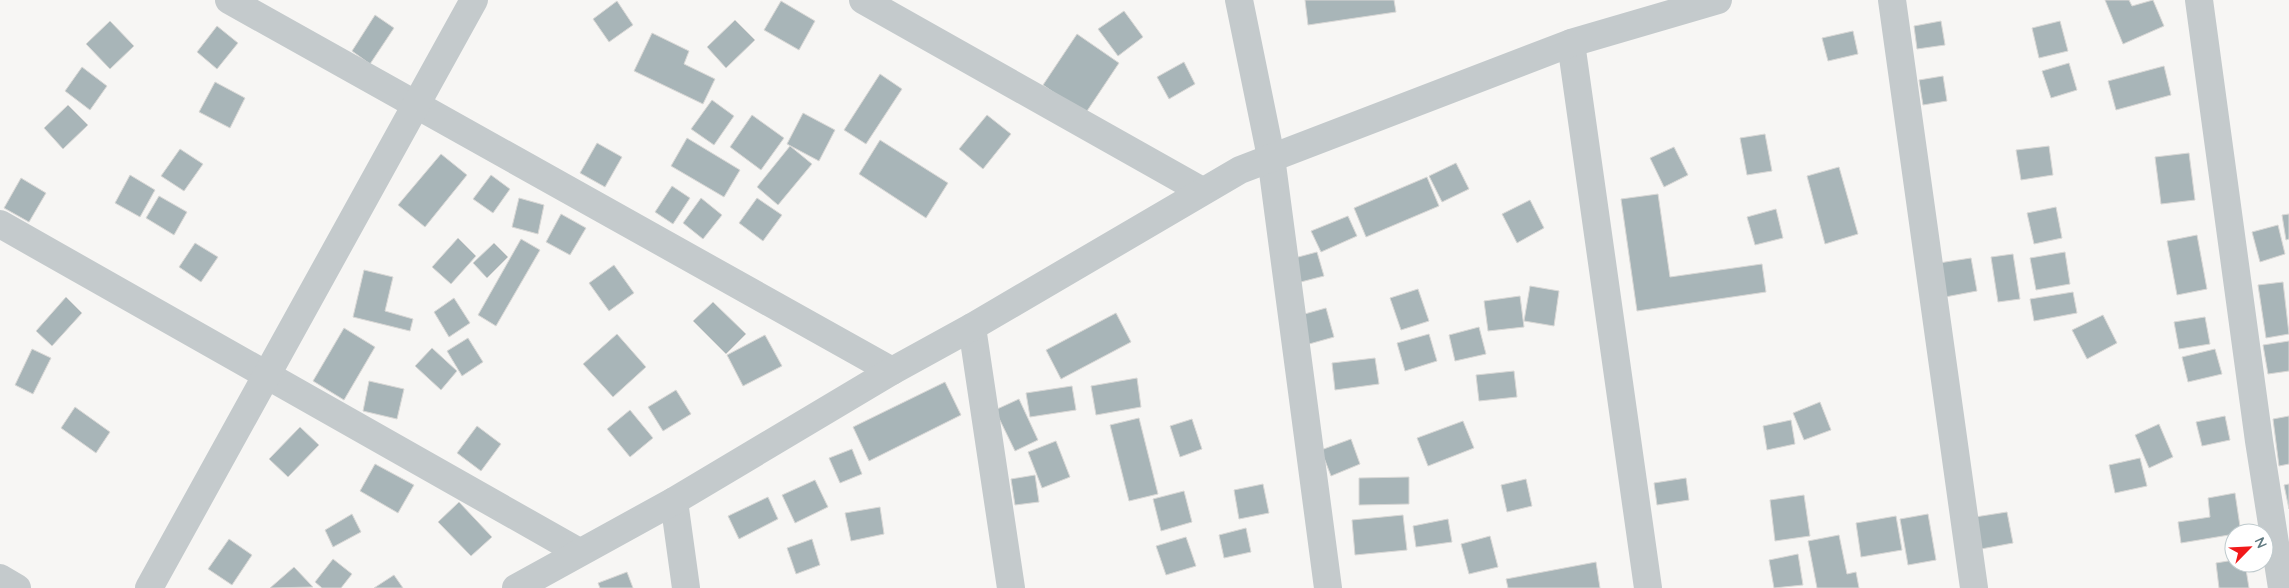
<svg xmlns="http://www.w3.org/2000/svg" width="2289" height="588" font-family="Quicksand,sans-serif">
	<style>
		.building { fill: #a8b5b8; stroke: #d9d8d6 }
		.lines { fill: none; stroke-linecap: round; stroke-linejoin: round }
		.minor { stroke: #c4cacc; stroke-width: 28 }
	</style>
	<rect width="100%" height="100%" fill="#f7f6f4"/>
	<!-- building -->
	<g class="building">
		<polygon points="1305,0 1394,0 1396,12 1308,25"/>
		<polygon points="2105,0 2129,0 2132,6 2153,0 2164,26 2123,44"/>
		<polygon points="617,1 633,25 609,42 593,19"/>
		<polygon points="781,1 815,21 799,50 764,30"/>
		<polygon points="1124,11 1143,37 1118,56 1098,29"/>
		<polygon points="375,15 394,28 370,64 352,51"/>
		<polygon points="735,20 755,40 726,68 707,47"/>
		<polygon points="110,21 134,46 110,69 86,44"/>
		<polygon points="1941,21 1945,45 1917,49 1914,26"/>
		<polygon points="2060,21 2068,51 2039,58 2032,28"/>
		<polygon points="217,26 238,43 217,69 197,52"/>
		<polygon points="1853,31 1858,54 1828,61 1822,38"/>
		<polygon points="652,33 689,51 684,64 715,79 703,104 634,71"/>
		<polygon points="1077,34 1119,63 1085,114 1043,85"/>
		<polygon points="1184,62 1195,84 1169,99 1157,77"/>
		<polygon points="2069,63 2077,90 2051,98 2042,71"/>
		<polygon points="2164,66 2171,95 2116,110 2108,81"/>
		<polygon points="82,67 107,86 90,110 65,91"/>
		<polygon points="880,74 902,89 866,144 844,130"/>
		<polygon points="1943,76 1947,101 1923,105 1919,80"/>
		<polygon points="215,82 245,98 230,128 199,112"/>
		<polygon points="712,100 734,116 714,145 691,129"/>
		<polygon points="68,105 88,125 63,149 44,128"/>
		<polygon points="803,113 835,130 819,161 787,144"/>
		<polygon points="752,115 784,138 761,170 730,147"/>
		<polygon points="987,115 1011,134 983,169 959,149"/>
		<polygon points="1765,134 1772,171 1747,175 1740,138"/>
		<polygon points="687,138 740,170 724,197 671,166"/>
		<polygon points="880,140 948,183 926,218 859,174"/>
		<polygon points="597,143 622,157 605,187 580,173"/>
		<polygon points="790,146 812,164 778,205 757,187"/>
		<polygon points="2049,146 2053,175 2021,180 2016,150"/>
		<polygon points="1674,147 1688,175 1664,187 1650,158"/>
		<polygon points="180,149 203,164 184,191 161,176"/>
		<polygon points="2189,153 2195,200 2161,204 2155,157"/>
		<polygon points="441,154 467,175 425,227 398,205"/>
		<polygon points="1456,163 1469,189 1442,202 1429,176"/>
		<polygon points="1839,167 1858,234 1825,244 1807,176"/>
		<polygon points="130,175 155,190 140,217 115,203"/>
		<polygon points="491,175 510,189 493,213 473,199"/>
		<polygon points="1427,177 1439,206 1366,237 1354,208"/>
		<polygon points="21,178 46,193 29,222 4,208"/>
		<polygon points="672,186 690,198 673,224 655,212"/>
		<polygon points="1658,194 1670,277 1762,264 1766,292 1637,311 1621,199"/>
		<polygon points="159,196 187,212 174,235 146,218"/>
		<polygon points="519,198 544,205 538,234 512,227"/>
		<polygon points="701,198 722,215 703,239 683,223"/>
		<polygon points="757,198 782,215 763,241 739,223"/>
		<polygon points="1530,200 1544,228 1517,243 1502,214"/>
		<polygon points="2056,207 2062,238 2034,244 2027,213"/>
		<polygon points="1776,209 1783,238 1755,245 1747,217"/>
		<polygon points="561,214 586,228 570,255 546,242"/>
		<polygon points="2289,214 2289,239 2286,240 2282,215"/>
		<polygon points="1348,216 1357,236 1321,252 1311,231"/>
		<polygon points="2278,225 2285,254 2260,262 2252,232"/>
		<polygon points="2197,235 2207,289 2177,295 2167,241"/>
		<polygon points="458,238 476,256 451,284 432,267"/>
		<polygon points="521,239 540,250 496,326 478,315"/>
		<polygon points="195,243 218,257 201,282 179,267"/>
		<polygon points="494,243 508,257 487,278 473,263"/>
		<polygon points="1317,252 1324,276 1293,284 1287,260"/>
		<polygon points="2065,252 2070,284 2036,290 2030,258"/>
		<polygon points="2013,254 2020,299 1998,302 1991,257"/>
		<polygon points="1971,258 1977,291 1945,297 1939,263"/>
		<polygon points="614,265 634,293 609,311 589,283"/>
		<polygon points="364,270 393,277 385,311 413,319 410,331 353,317"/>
		<polygon points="2283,282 2289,334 2266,338 2258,285"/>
		<polygon points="1530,286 1559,291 1554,326 1524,321"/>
		<polygon points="1418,289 1429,321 1401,330 1390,298"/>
		<polygon points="2073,292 2077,313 2034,321 2030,299"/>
		<polygon points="1520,296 1524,327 1488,331 1484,301"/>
		<polygon points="66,297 82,313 52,346 36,331"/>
		<polygon points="454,298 470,323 449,337 434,312"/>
		<polygon points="713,302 746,334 726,354 693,321"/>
		<polygon points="1326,308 1334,337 1302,346 1294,317"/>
		<polygon points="1116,313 1131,342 1061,379 1046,350"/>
		<polygon points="2103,315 2117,343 2087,359 2072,330"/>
		<polygon points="2205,317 2210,344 2179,349 2174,322"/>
		<polygon points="1479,327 1486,354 1455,361 1449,335"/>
		<polygon points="344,328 375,347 344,400 313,381"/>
		<polygon points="617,334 646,367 613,397 583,364"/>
		<polygon points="1429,334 1437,361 1405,371 1397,343"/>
		<polygon points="765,335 782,366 743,386 727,355"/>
		<polygon points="468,338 483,362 462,376 447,351"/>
		<polygon points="2289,341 2289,371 2268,374 2263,345"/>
		<polygon points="432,348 457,371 441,390 415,366"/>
		<polygon points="32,349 51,358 33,394 15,385"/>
		<polygon points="2215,349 2222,374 2188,382 2182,357"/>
		<polygon points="1375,358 1379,384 1335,390 1332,363"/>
		<polygon points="1514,371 1517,397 1479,401 1476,375"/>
		<polygon points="1137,378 1141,407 1096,415 1091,386"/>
		<polygon points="369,381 404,389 397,419 363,411"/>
		<polygon points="945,382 961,415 869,461 853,427"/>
		<polygon points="1072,386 1076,410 1030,417 1026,393"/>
		<polygon points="676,390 691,414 663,431 648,407"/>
		<polygon points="1019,399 1038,440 1015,451 995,410"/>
		<polygon points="1820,402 1831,430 1804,440 1793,413"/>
		<polygon points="75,407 110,432 96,453 61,428"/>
		<polygon points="630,410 653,438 630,457 607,429"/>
		<polygon points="2225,416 2230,440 2202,446 2196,422"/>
		<polygon points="2289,416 2289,464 2279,466 2273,419"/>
		<polygon points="1139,418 1158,494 1129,501 1110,425"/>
		<polygon points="1192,419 1202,449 1180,457 1170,426"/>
		<polygon points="1791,420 1795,444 1767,450 1763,426"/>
		<polygon points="1463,421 1474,448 1428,466 1417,438"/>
		<polygon points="2159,424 2173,457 2149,468 2135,435"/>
		<polygon points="477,426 501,444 481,471 457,453"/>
		<polygon points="300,427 319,445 288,477 269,459"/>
		<polygon points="1351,439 1360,464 1331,476 1321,450"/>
		<polygon points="1056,441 1070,477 1042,488 1028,452"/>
		<polygon points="852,449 862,474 840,483 829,458"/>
		<polygon points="2140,458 2147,486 2115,493 2109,465"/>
		<polygon points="375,464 414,485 398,513 360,491"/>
		<polygon points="1035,475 1039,502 1015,505 1011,479"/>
		<polygon points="1409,477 1409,504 1359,505 1359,478"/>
		<polygon points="1686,478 1689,500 1657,505 1654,483"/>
		<polygon points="1526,479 1532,506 1507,512 1501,485"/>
		<polygon points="815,480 828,507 795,523 782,495"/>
		<polygon points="1263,484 1269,513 1239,519 1234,490"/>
		<polygon points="2289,484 2289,509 2284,485"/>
		<polygon points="1184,491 1192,522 1161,531 1153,499"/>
		<polygon points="2235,493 2241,533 2181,543 2178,522 2210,517 2208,498"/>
		<polygon points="1804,495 1810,536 1775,541 1770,500"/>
		<polygon points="768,497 778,519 739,539 728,516"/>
		<polygon points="459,502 492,537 471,556 438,522"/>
		<polygon points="880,507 884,534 851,541 845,513"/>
		<polygon points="2007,512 2013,543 1981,549 1975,517"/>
		<polygon points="352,514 361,532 333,547 325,530"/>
		<polygon points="1928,514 1936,560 1908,565 1900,519"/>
		<polygon points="1403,515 1407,550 1355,555 1352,520"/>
		<polygon points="1896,516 1902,550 1861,557 1856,523"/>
		<polygon points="1448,519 1452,542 1416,547 1413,526"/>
		<polygon points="1246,528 1251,552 1224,558 1219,535"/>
		<polygon points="1839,535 1847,574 1856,572 1859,588 1817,588 1808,541"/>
		<polygon points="1490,536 1498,567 1469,574 1461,544"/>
		<polygon points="1186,537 1196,566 1166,575 1156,546"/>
		<polygon points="229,539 252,555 232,585 208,569"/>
		<polygon points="812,539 820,565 796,574 787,548"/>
		<polygon points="1798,554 1803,585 1774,588 1769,560"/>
		<polygon points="333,559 352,574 341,588 322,588 315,582"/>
		<polygon points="2234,560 2234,563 2245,563 2249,588 2219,588 2216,563"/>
		<polygon points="1596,562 1600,588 1508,588 1506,579"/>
		<polygon points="294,567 313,587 270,588"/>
		<polygon points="627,572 633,588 600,588 598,583"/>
		<polygon points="394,575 403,588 374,588"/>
	</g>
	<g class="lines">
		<!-- minor -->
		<g class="minor">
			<polyline points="229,0 892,371"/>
			<polyline points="863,0 1202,191"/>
			<polyline points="1239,0 1271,157 1328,588"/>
			<polyline points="1892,0 1974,588"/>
			<polyline points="2199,0 2259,441 2282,588"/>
			<polyline points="1571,43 1648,588"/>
			<polyline points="0,224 579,552"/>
			<polyline points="972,327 1011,588"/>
			<polyline points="674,501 686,588"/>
			<polyline points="0,578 17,588"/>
			<polyline points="149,588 474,0"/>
			<polyline points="516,588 674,501 892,371 972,327 1240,170 1571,43 1718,0"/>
		</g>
	</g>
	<!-- north arrow -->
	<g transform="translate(2249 548) rotate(66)"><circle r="24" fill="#ffffff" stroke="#bfcacd"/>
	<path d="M0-4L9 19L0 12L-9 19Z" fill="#f1191a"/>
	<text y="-8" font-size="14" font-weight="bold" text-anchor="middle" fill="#607a81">N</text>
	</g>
</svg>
